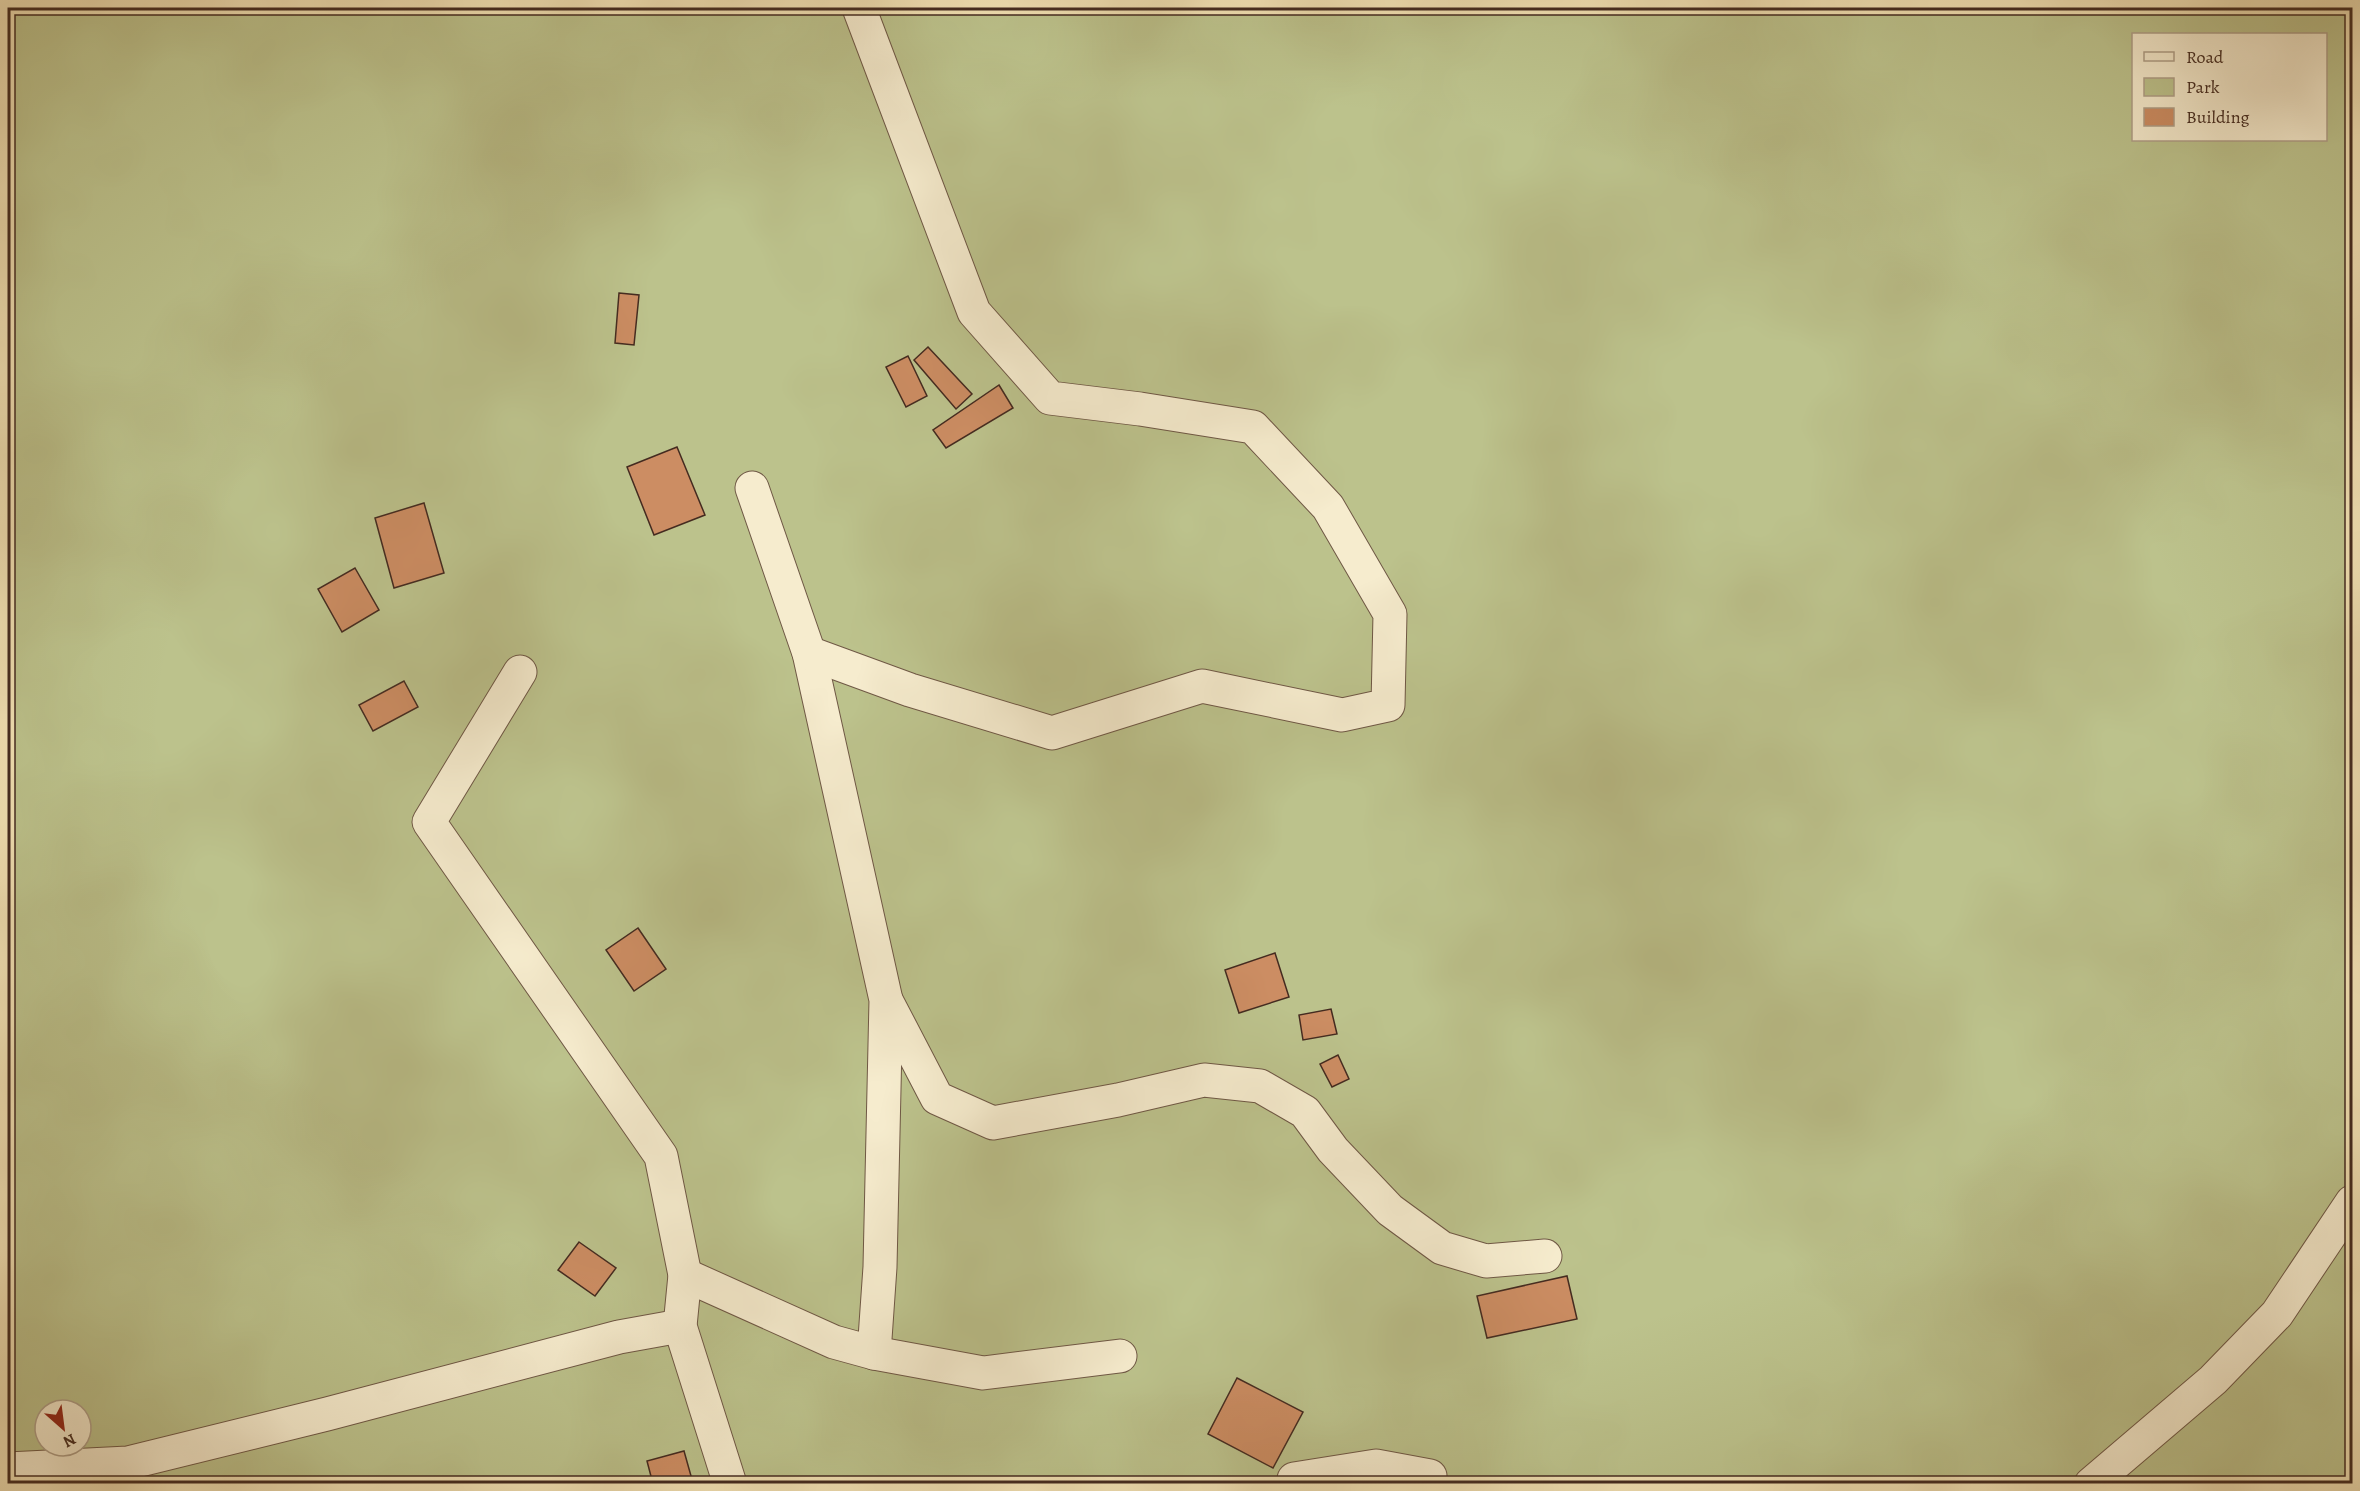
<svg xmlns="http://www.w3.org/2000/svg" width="2360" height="1491" font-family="Alegreya,serif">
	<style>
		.green { fill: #bcc28c; stroke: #807656; stroke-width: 1.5; fill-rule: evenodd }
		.building { fill: #cc8d63; stroke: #442b20; stroke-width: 1.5 }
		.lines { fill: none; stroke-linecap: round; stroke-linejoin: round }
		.minor-casing { stroke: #6f5845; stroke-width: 35 }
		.minor { stroke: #f6ecce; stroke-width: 33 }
	</style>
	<rect width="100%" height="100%" fill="#f1e1b4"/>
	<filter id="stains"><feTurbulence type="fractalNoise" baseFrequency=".00333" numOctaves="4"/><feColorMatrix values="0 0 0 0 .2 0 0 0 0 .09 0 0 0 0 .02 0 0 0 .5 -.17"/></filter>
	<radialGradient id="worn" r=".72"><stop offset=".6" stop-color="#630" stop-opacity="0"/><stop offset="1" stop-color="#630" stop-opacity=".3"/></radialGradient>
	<!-- green -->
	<path class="green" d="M8 8H2352V1483H8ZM2134 34H2326V140H2134ZM45 1410H81V1446H45Z"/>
	<!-- building -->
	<g class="building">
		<polygon points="619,293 639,295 634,345 615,343"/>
		<polygon points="928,347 972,394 956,409 914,360"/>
		<polygon points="908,356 927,396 906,407 886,367"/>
		<polygon points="999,385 1013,408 946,448 933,430"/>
		<polygon points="677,447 705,515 654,535 627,467"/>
		<polygon points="424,503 444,573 394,588 375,518"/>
		<polygon points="355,568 379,610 342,632 318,589"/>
		<polygon points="404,681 418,707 373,731 359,705"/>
		<polygon points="638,928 666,969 634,991 606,950"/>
		<polygon points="1275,953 1289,997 1239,1013 1225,970"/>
		<polygon points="1331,1009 1337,1034 1303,1040 1299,1015"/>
		<polygon points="1338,1055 1349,1079 1332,1087 1320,1064"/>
		<polygon points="579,1242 616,1268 595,1296 558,1270"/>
		<polygon points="1567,1276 1577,1319 1487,1338 1477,1296"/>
		<polygon points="1237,1378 1303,1412 1273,1468 1208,1434"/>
		<polygon points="684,1451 693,1483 653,1484 647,1461"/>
	</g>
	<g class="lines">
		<!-- minor casing -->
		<g class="minor-casing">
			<g id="minor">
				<polyline points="752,488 809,653 886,1000 880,1267 874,1353"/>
				<polyline points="809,653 910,690 1052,733 1202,686 1342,715 1388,705 1390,614 1328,507 1253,427 1140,409 1050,398 974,312 859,8"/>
				<polyline points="520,672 429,822 661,1156 685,1275 680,1326 730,1484"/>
				<polyline points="887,1002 937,1098 993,1123 1118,1100 1204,1080 1260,1086 1305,1112 1333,1150 1390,1210 1442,1248 1486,1261 1545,1256"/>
				<polyline points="685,1275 834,1342 874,1353 983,1373 1120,1356"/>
				<polyline points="8,1469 128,1463 327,1414 619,1337 680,1326"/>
				<polyline points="1296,1484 1294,1479 1376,1466 1430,1476"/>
				<polyline points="2091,1484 2213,1380 2277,1314 2352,1202"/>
			</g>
		</g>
		<!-- minor -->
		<use href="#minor" class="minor"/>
	</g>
	<!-- margin -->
	<rect width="2360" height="1491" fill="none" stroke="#f1e1b4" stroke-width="30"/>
	<rect x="9" y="9" width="2342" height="1473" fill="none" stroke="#442b20" stroke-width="3"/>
	<rect x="15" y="15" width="2330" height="1461" fill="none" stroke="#442b20" stroke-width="1.5"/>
	<!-- legend -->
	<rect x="2132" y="33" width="195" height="108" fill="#f6ecce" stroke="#af9f88" stroke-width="1.5"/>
	<rect x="2144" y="52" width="30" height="9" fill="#f6ecce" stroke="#af9f88" stroke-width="1.5"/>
	<text x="2186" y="63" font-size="18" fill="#442b20">Road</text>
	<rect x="2144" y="78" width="30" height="18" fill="#bcc28c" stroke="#af9f88" stroke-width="1.5"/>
	<text x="2186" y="93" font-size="18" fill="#442b20">Park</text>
	<rect x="2144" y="108" width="30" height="18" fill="#cc8d63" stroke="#af9f88" stroke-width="1.5"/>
	<text x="2186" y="123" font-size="18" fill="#442b20">Building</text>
	<!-- north arrow -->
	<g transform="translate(63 1428) rotate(152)"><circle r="28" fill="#f6ecce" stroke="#af9f88" stroke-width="1.5"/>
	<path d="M0-4.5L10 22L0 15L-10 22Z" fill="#8f2418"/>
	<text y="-9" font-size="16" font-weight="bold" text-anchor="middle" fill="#442b20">N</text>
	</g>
	<rect width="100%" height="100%" filter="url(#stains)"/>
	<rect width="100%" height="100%" fill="url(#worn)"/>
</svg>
